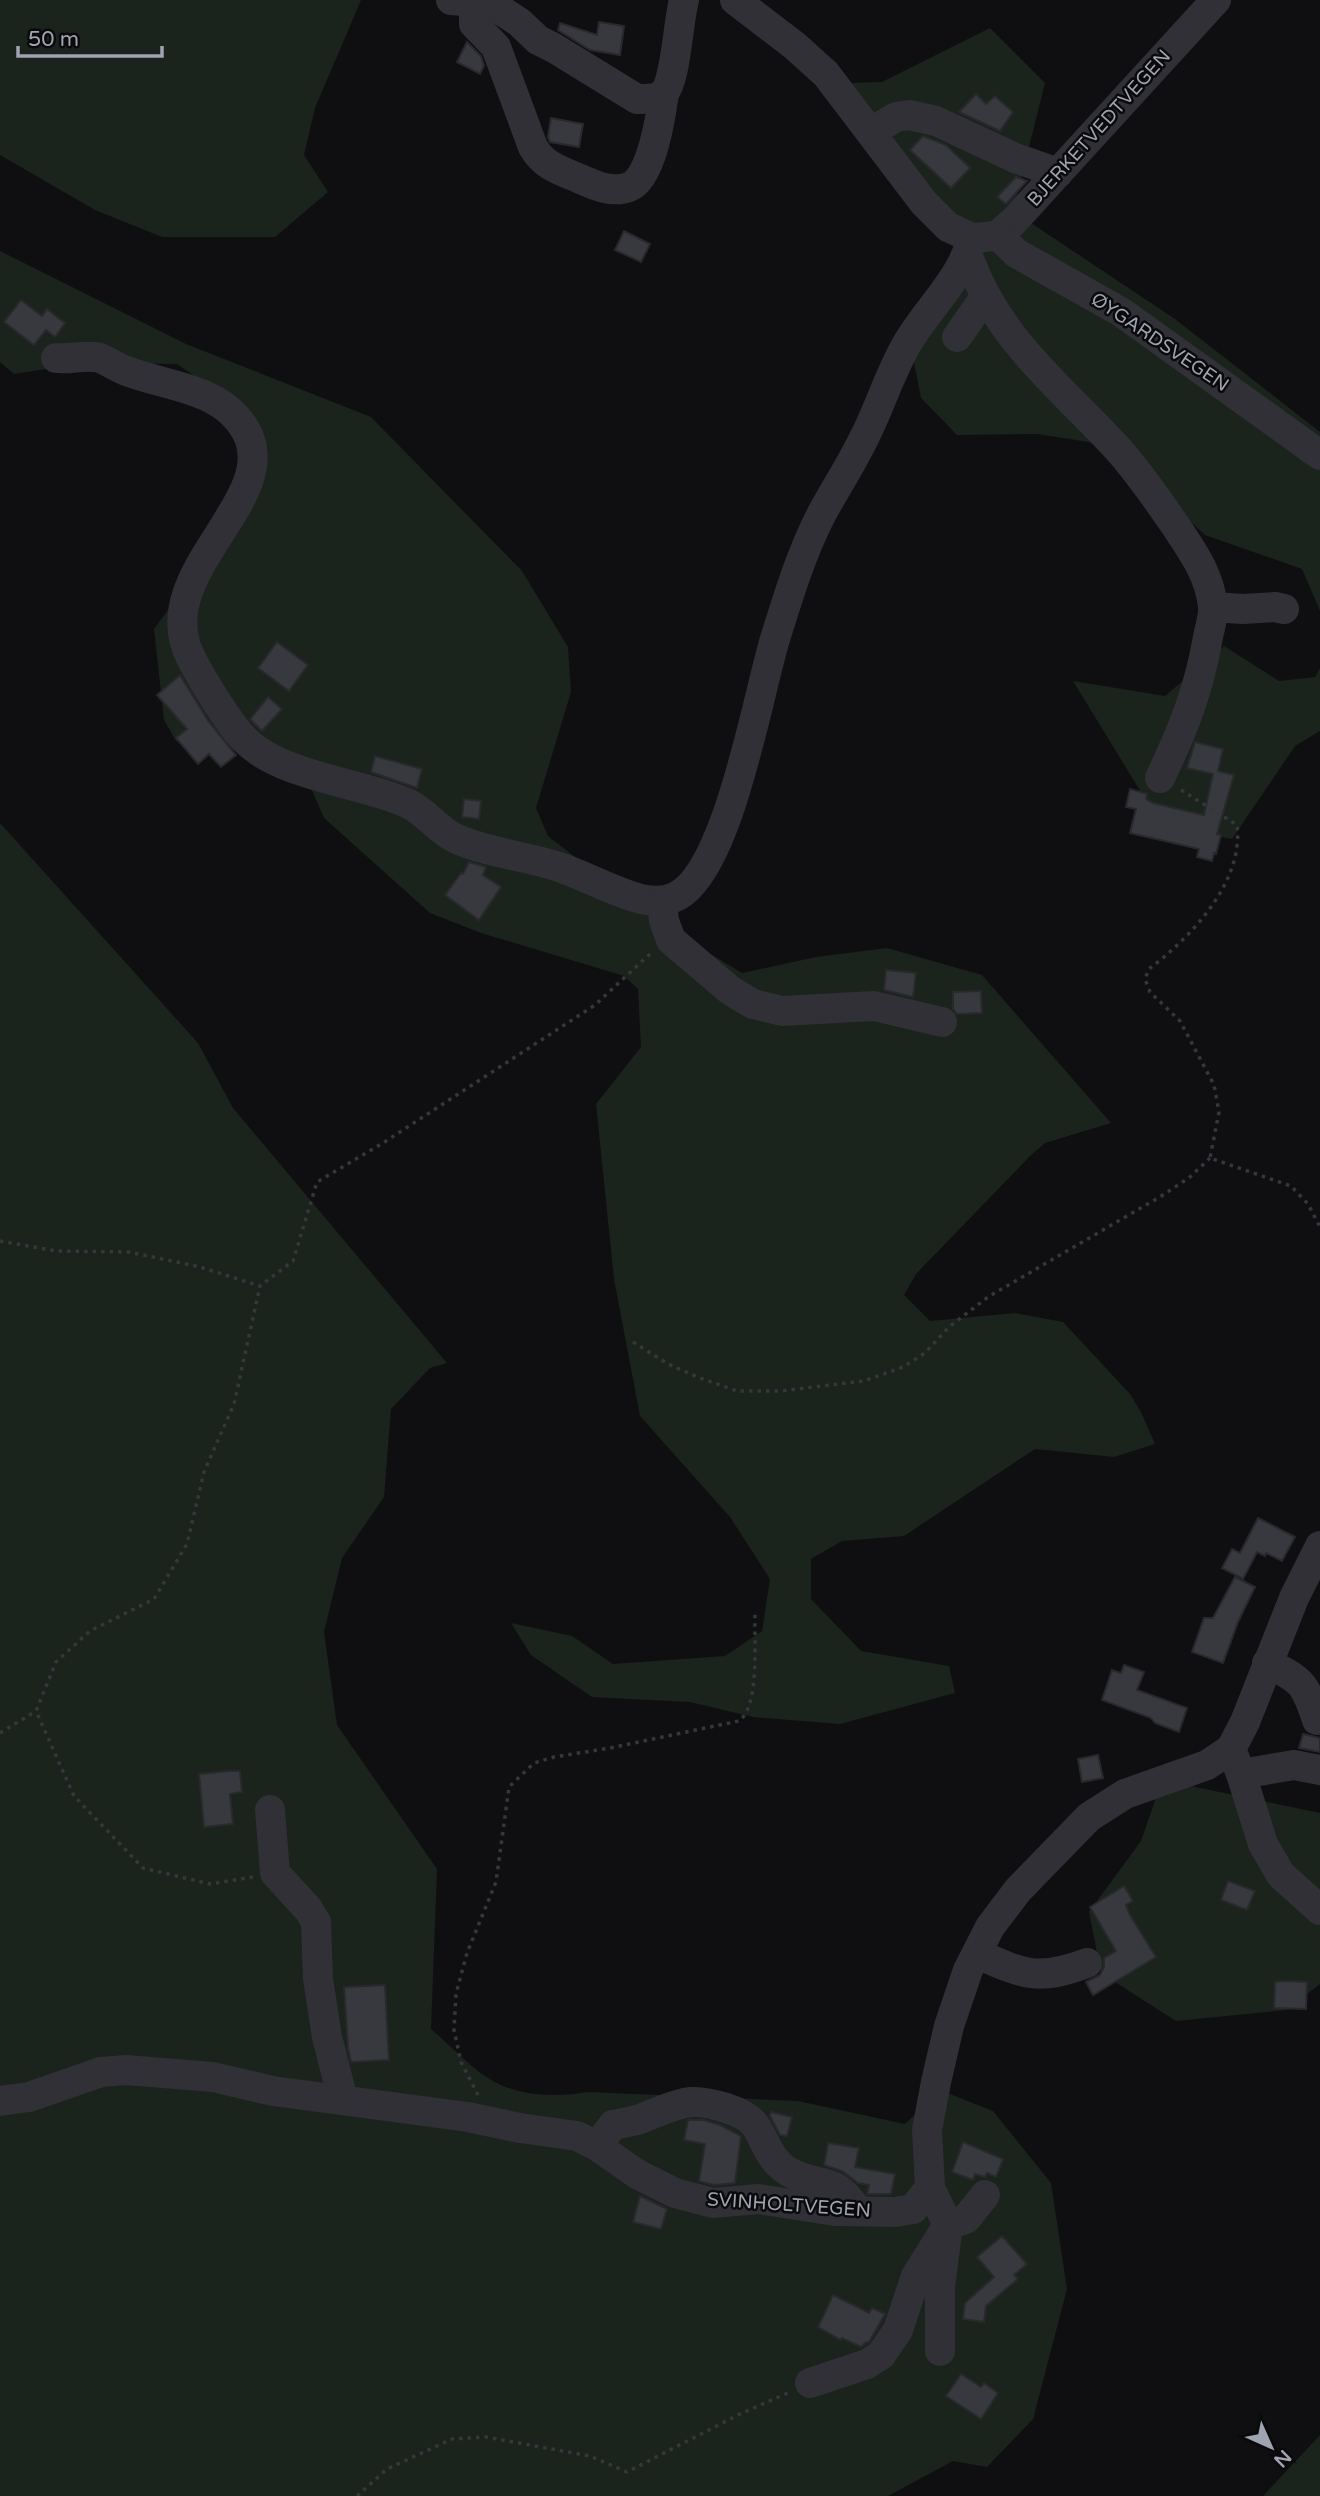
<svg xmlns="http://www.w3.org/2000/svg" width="1320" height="2496" font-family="'Varela Round',sans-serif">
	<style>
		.green { fill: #1b231d }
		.building { fill: #38393e; stroke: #29292d; stroke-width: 2 }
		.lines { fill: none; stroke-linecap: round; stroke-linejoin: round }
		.path { stroke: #36373d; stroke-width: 3.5; stroke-dasharray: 3.5 5; stroke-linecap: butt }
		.minor { stroke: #303036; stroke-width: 30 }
		.labels { text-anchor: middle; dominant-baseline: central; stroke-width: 5; stroke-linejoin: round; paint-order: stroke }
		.street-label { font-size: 19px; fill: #9fa3b2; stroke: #0a0a0b }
	</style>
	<rect width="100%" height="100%" fill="#0f0f11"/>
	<!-- green -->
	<g class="green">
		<polygon points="0,0 361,0 315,108 304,155 328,192 275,237 162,237 95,210 0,155"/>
		<polygon points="990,28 1045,83 1013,211 1175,319 1320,432 1320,611 1302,569 1205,535 1108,445 1037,434 957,435 921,398 911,347 963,235 851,83 882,82"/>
		<polygon points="0,251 186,344 371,417 522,571 568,647 571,692 536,808 548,836 663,925 742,973 816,957 887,948 982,975 1111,1123 1045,1143 1030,1156 916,1274 904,1295 930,1321 1015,1313 1063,1322 1130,1394 1141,1412 1155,1444 1114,1457 1035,1449 904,1536 842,1541 811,1559 811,1599 861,1651 949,1666 955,1693 840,1724 753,1717 690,1702 592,1697 531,1655 511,1623 572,1636 613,1664 725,1656 762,1631 770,1579 730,1517 640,1416 614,1279 596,1104 641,1047 638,989 624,976 481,933 430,913 324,818 302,767 265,742 176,741 164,720 154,629 206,558 258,454 242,409 177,364 84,363 14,374 0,362"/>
		<polygon points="1224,646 1279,681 1315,677 1320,668 1320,731 1295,746 1232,839 1198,833 1147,802 1073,681 1165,696"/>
		<path d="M0 823 198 1043 233 1108 447 1363 430 1368 391 1409 384 1497 342 1558 324 1632 337 1725 437 1869 431 2029C448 2043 474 2071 493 2081 521 2097 557 2097 588 2092L798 2101 905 2124 940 2090 993 2111 1051 2183 1067 2289 1033 2419 987 2467 953 2461 888 2496H0Z"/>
		<polygon points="1162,1780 1320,1813 1320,1984 1286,2010 1176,2021 1101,1973 1089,1912 1141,1841"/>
		<polygon points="1320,2435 1320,2496 1263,2496"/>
	</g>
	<!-- building -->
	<g class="building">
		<polygon points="599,22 624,26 620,55 590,50 558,30 560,23 597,35"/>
		<polygon points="467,42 481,56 484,66 480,74 457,62"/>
		<polygon points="976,94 986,104 995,96 1013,112 1000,131 959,112"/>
		<polygon points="551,118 583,124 579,147 550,142 548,137"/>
		<polygon points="923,136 946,145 970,168 951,188 910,150"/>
		<polygon points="1016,177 1027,181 1006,204 997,197"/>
		<polygon points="624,231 650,244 641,262 615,250"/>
		<polygon points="21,300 42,316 47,309 65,323 55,337 46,330 34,345 4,322"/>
		<polygon points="277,642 308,665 289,691 258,668"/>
		<polygon points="180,675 209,722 236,755 221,767 209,754 198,764 176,738 187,729 157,695"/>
		<polygon points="268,697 282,709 262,731 250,719"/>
		<polygon points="1195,742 1223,749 1218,771 1234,775 1217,834 1221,835 1216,854 1214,853 1212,861 1197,857 1199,849 1130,833 1136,809 1126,807 1130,789 1147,794 1146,799 1153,803 1204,815 1213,774 1187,768"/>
		<polygon points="375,756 422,769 417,788 371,772"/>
		<polygon points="464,799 481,801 479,819 462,817"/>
		<polygon points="469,862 486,867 483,875 501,887 479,920 445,895 461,873 463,874"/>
		<polygon points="886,970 916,973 913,997 884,990"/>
		<polygon points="981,991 982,1013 957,1014 953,1009 953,992"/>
		<polygon points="1258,1518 1295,1537 1282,1561 1266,1553 1265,1556 1257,1552 1243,1579 1222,1568 1232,1549 1240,1553"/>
		<polygon points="1235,1577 1255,1587 1238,1622 1223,1663 1192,1652 1204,1618 1213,1618"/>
		<polygon points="1124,1665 1144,1672 1137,1690 1187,1708 1179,1732 1155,1723 1151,1718 1102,1700 1112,1670 1121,1673"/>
		<polygon points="1303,1734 1320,1738 1320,1752 1299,1748"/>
		<polygon points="1098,1755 1103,1778 1082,1782 1078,1759"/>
		<polygon points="228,1771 240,1771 242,1792 230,1794 233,1824 204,1827 199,1774"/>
		<polygon points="1228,1881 1255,1891 1247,1910 1221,1900"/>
		<polygon points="1124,1886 1133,1901 1126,1905 1130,1915 1156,1957 1093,1995 1086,1982 1100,1975 1104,1967 1104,1958 1116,1951 1090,1907"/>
		<polygon points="1285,1981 1307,1982 1306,2009 1274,2008 1275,1982"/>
		<polygon points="385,1985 389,2060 351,2062 348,2048 344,1987"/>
		<polygon points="771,2112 792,2117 787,2136 780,2135 770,2116"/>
		<polygon points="688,2120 704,2120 720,2125 741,2136 735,2183 714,2185 699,2181 705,2144 684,2140"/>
		<polygon points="963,2142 1003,2159 996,2177 987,2173 985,2177 975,2174 973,2180 952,2172"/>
		<polygon points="828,2143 859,2148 855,2167 895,2174 891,2194 867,2194 869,2185 858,2183 842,2171 824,2165"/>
		<polygon points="640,2196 667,2209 661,2229 633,2222"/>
		<polygon points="1002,2236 1027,2264 1014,2275 1018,2279 986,2306 984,2322 963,2319 965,2303 994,2277 977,2257"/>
		<polygon points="833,2295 869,2313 872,2308 885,2314 869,2342 866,2342 861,2347 842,2338 841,2340 818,2327"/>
		<polygon points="961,2374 981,2387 984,2383 998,2393 981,2419 946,2396"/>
	</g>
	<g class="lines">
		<!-- path -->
		<g class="path">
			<path d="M1181 790 1237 825C1244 882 1191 937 1149 969L1145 979 1150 992 1180 1021 1214 1085 1219 1112 1210 1158 1291 1186 1308 1204 1320 1227"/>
			<polyline points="0,1241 56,1251 129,1252 200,1267 260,1286 293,1261 317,1182 383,1143 595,1005 652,952"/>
			<polyline points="633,1342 668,1364 700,1378 737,1391 780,1391 864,1381 903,1367 925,1353 949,1327 988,1297 1163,1195 1190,1177 1210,1158"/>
			<polyline points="0,1733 36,1711"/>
			<polyline points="253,1877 210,1884 143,1868 74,1796 36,1711 56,1662 90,1631 154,1599 187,1544 204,1472 234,1404 260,1286"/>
			<path d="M478 2095 461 2062 454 2030 456 1994 467 1953 496 1882 509 1787 534 1763 554 1757 610 1748 739 1721C760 1706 754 1639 755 1614"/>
			<polyline points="357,2496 387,2469 452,2439 486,2437 590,2456 627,2472 740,2414 790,2392"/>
		</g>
		<!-- minor -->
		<g class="minor">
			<path d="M451 0 479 2 496 7 519 22 538 40 554 48 637 99C646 99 658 99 664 93 676 79 678 22 684 0"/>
			<polyline points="735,0 795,46 826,74 924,203 948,227 972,238 986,237 998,235 1014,221 1216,0"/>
			<path d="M489 5 474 17V24L496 47 533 147C543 165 559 170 576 177 592 184 611 194 629 187 652 178 661 115 664 93"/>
			<polyline points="871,132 896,117 909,115 936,121 1015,158 1058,173"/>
			<polyline points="998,235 1016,253 1121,312 1320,455"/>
			<path d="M968 256C998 340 1059 385 1117 448 1138 471 1157 499 1175 525 1192 551 1209 573 1213 606 1214 615 1210 627 1208 637 1199 690 1183 730 1160 778"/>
			<polyline points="957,337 985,297"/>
			<path d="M56 358C70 360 87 354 100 358 108 361 116 367 124 370 166 387 222 387 246 431 284 500 147 574 191 658 201 678 229 724 244 739 281 777 360 782 407 803 427 812 438 831 457 839 488 853 527 856 559 867 586 876 613 892 641 899 654 902 664 902 675 897 728 874 758 694 775 639 788 597 801 554 821 515 835 489 851 465 864 438 880 407 890 372 908 342 929 307 962 278 972 238"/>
			<polyline points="1213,607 1243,609 1275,607 1284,609"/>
			<polyline points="662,902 664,921 671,940 731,991 753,1004 782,1011 874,1006 942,1022"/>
			<path d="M1267 1663C1302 1680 1305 1683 1317 1720"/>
			<polyline points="1231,1749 1241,1774 1263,1844 1281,1875 1320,1910"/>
			<polyline points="1241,1774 1294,1765 1320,1770"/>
			<polyline points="270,1810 275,1873 308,1909 316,1922 318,1979 327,2037 343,2100"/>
			<path d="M978 1954C1024 1975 1039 1981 1087 1963"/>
			<polyline points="0,2101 29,2097 101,2072 126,2070 213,2077 273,2091 468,2117 520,2128 577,2136 597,2146 637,2174 675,2193 713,2203 758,2199 835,2211 895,2212 913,2209 930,2188 927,2130 936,2082 949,2026 968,1970 990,1927 1018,1890 1089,1817 1125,1794 1207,1765 1231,1749 1245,1722 1294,1598 1320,1546"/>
			<path d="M597 2146 613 2125C622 2123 631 2122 640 2119 657 2113 673 2104 691 2102 708 2101 745 2111 755 2125 767 2143 769 2160 789 2172 820 2189 833 2173 857 2210"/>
			<polyline points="940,2351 940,2287 948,2225 966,2219 985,2195"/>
			<polyline points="810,2383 867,2364 881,2355 898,2330 916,2276 948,2225 930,2188"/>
		</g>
	</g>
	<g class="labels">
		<!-- street labels -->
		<g class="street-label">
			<text transform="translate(1099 128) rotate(-48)">BJERKETVEDTVEGEN</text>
			<text transform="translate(1160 342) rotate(34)">ØYGARDSVEGEN</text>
			<text transform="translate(789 2205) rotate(4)">SVINHOLTVEGEN</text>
		</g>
	</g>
	<!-- north arrow -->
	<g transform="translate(1271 2447) rotate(135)" stroke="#0a0a0b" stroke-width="5" paint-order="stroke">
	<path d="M0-5L12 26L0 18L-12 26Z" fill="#9fa3b2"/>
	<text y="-10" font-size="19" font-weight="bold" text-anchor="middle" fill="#9fa3b2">N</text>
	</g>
	<!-- scale -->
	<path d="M18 46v10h144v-10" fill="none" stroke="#9fa3b2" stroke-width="3.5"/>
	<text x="28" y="46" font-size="21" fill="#9fa3b2" stroke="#0a0a0b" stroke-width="5" paint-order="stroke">50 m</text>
</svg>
